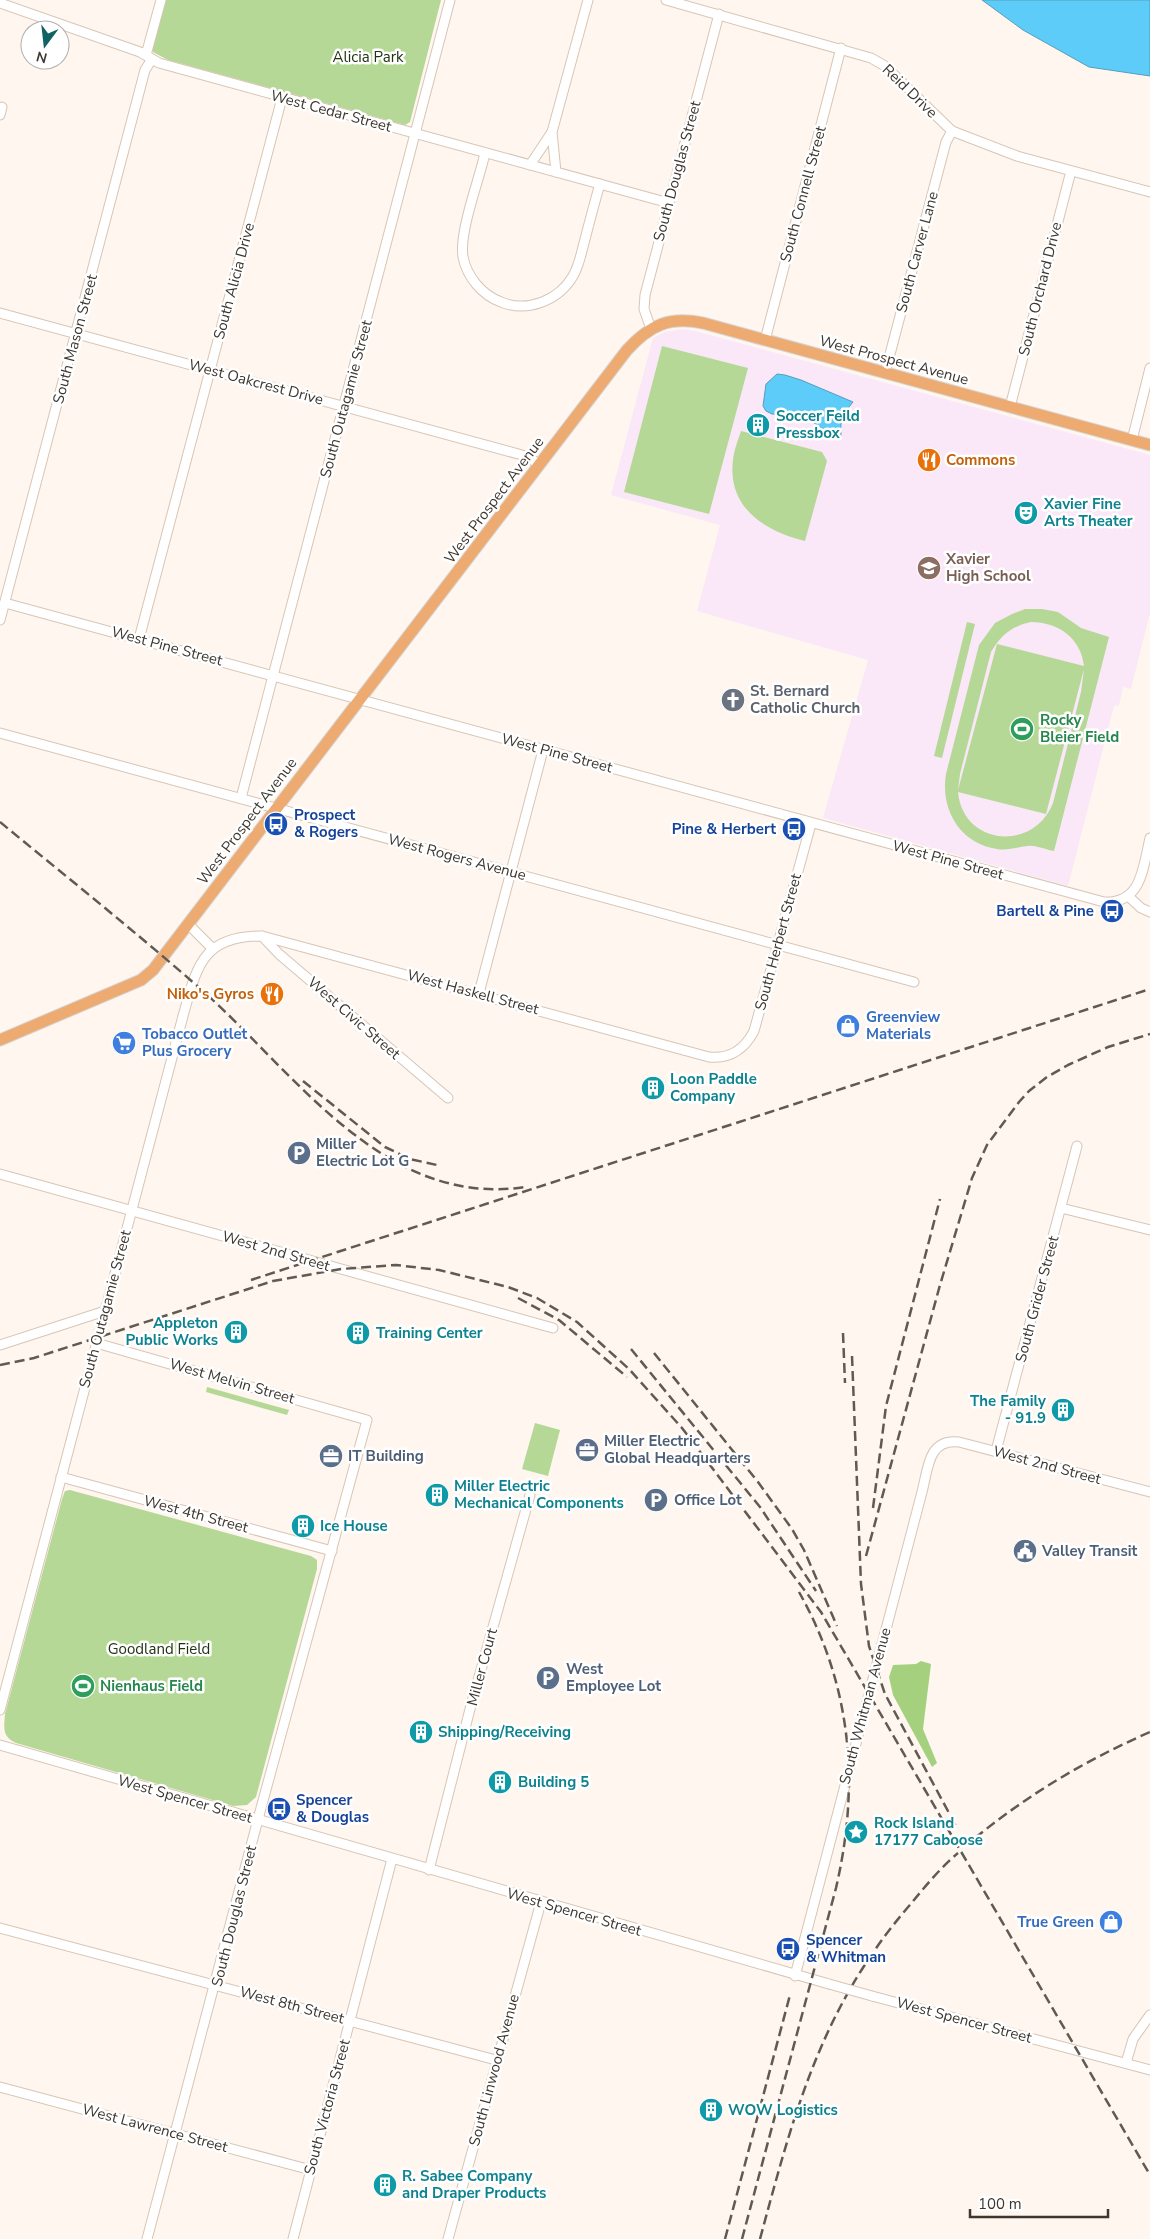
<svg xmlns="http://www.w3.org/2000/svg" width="1150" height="2239" font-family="'Nunito Sans',sans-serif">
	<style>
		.education { fill: #fae7f8 }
		.green { fill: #b5d897; fill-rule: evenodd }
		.forest { fill: #a5d17f }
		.water { fill: #5dccf8; stroke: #549fbc }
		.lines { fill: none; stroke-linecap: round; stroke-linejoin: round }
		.minor-casing { stroke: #d8c5b5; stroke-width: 11 }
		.major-casing { stroke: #d5d3d1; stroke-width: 13 }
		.minor { stroke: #fff; stroke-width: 9 }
		.major { stroke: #edaa71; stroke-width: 11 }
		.rail { stroke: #615a53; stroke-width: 2.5; stroke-dasharray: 10 5; stroke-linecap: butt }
		.minor-bridge-casing { stroke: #d8c5b5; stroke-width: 11; stroke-linecap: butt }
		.minor-bridge { stroke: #fff; stroke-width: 9 }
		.labels { text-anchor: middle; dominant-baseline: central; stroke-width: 5; stroke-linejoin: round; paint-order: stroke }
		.park-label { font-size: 15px; fill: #223312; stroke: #fff }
		.street-label { font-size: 15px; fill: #3e3730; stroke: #fff }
		.culture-label { font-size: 15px; font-weight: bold; fill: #0d838f; stroke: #fff; text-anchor: start }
		.food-label { font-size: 15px; font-weight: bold; fill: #c56008; stroke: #fff; text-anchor: start }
		.education-label { font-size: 15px; font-weight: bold; fill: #785e54; stroke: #fff; text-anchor: start }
		.worship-label { font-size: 15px; font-weight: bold; fill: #5b616d; stroke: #fff; text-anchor: start }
		.leisure-label { font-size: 15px; font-weight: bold; fill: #27864d; stroke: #fff; text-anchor: start }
		.transit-label { font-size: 15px; font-weight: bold; fill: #164399; stroke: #fff; text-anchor: start }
		.shop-label { font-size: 15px; font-weight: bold; fill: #366cbe; stroke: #fff; text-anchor: start }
		.service-label { font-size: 15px; font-weight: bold; fill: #4e5e75; stroke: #fff; text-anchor: start }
	</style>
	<rect width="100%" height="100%" fill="#fef6ef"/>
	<!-- education -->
	<polygon class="education" points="683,329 695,331 1150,455 1150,613 1131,689 1123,687 1119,705 1114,706 1068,886 823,818 868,660 697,611 720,525 611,495 653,338 665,332"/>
	<!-- green -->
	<g class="green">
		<polygon points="165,0 441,0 410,122 405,125 168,60 153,52 152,46"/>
		<polygon points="662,346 748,368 709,514 624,492"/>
		<path d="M741 431 822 452 827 461 805 541C765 531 727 508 733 460 734 450 738 440 741 431Z"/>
		<path d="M1025 609H1042L1058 612 1081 628 1109 637 1054 851C1046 850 1036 845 1028 846 1017 847 1008 851 997 849 960 844 940 809 946 774L979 645 995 623 1012 614ZM1031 622C1058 622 1081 638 1084 666L997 644 958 790 960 774 991 652C1001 635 1012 626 1031 622ZM1084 669 1081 692 1053 803C1034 852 963 846 958 792L1046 814Z"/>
		<polygon points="967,622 975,624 942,758 934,756"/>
		<polygon points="207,1387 289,1410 287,1415 206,1392"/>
		<polygon points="535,1423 560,1430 548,1476 522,1469"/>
		<path d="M70 1490 311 1556 317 1560V1569L256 1797 247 1805 233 1806 16 1743C2 1737 4 1728 5 1714L62 1499 65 1491Z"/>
	</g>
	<!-- forest -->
	<polygon class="forest" points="921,1661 931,1664 923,1729 937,1763 932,1767 893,1695 889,1677 893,1665 916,1664"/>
	<!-- water -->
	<g class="water">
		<polygon points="982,0 1150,0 1150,76 1089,67 1023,30"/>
		<path d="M777 374 785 375 801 380 853 402C848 408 843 415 841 424 840 430 842 434 840 440L802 415 772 414 766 411 763 406 766 384Z"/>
	</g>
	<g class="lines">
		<!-- minor casing -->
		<g class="minor-casing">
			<g id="minor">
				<polyline points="666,0 871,58 885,66 952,131 1017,156 1150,192"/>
				<polyline points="0,3 140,52 159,63 669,203"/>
				<polyline points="146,55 161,0"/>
				<polyline points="0,115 2,107"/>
				<path d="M485 153C479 181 459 231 463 257 467 277 482 295 501 302 528 313 559 300 573 276 579 266 581 254 584 243 589 224 594 204 600 184"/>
				<polyline points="530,165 552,132"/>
				<polyline points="556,172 552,132 588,0"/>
				<polyline points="0,313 522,455 540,464"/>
				<polyline points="651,329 644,309 645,295 719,14"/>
				<polyline points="765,340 841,48"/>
				<polyline points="885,373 946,142 952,131"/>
				<polyline points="1010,407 1071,171"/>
				<polyline points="1132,440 1150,368"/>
				<path d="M5 603 1104 902C1142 904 1143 867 1150 838"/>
				<polyline points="0,620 145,70 152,59"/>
				<polyline points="139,639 282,98"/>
				<polyline points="0,733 914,982"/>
				<polyline points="241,798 450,0"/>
				<polyline points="1128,896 1141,908 1150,912"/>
				<polyline points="188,924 213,949"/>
				<polyline points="262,936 279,954 448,1098"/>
				<polyline points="479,993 543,750"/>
				<polyline points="0,1174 553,1328"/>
				<polyline points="1061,1208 1150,1230"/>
				<polyline points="96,1343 367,1420 261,1808 147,2239"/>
				<polyline points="0,1345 105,1311"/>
				<polyline points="996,1451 1077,1146"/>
				<polyline points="61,1477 332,1551"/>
				<path d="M0 1710 183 1016C197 966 202 936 262 936L709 1057C730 1059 744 1050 754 1031L811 824"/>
				<polyline points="0,1745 829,1984"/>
				<polyline points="429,1870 470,1709 530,1495"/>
				<polyline points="0,1928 496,2060"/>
				<path d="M795 1976 922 1492C928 1469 928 1438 959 1442L1150 1492"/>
				<polyline points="872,1996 1150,2070"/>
				<polyline points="1126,2063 1133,2039 1150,2015"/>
				<polyline points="0,2087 311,2170"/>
				<polyline points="293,2239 392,1859"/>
				<polyline points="448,2239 541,1902"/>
			</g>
		</g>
		<!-- major casing -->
		<g class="major-casing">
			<path id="major" d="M0 1040 141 980 153 970 627 350C650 325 669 316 703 323L1150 445"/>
		</g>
		<!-- minor -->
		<use href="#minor" class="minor"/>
		<!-- major -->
		<use href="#major" class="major"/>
		<!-- rail -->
		<g class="rail">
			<path d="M0 822C68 878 137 933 203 991 296 1074 384 1208 525 1187"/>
			<polyline points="303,1081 385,1147 410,1159 437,1165"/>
			<polyline points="251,1280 1150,989"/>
			<polyline points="518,1298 559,1320 627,1377"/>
			<polyline points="843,1333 845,1383"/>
			<polyline points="631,1349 760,1507 816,1591"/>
			<polyline points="654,1353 758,1482 792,1529 804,1550 837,1626"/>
			<polyline points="852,1356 861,1584 869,1646 885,1694 956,1826"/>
			<polyline points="0,1365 34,1358 273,1281 341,1269 396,1265 439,1270 508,1287 537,1298 577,1322 629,1369 682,1428 821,1612 1150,2175"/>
			<polyline points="873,1508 886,1406 940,1199"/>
			<polyline points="866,1556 940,1285 972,1178 987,1145 1019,1102 1029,1091 1047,1077 1068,1065 1108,1047 1150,1034"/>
			<path d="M975 1838C1029 1794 1086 1760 1150 1732"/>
			<polyline points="859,1840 861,1822"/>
			<polyline points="725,2239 790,1995"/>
			<path d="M742 2239 836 1888C860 1785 852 1686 799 1592"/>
			<path d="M760 2239C794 2113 821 2008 909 1906 924 1888 939 1869 958 1853"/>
		</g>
		<!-- minor-bridge casing -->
		<g class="minor-bridge-casing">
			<polyline id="minor-bridge" points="829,1984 872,1996"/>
		</g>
		<!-- minor-bridge -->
		<use href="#minor-bridge" class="minor-bridge"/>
	</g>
	<!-- icons -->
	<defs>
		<g id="building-disc" transform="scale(1.25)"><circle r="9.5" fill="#0f9aa8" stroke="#fff"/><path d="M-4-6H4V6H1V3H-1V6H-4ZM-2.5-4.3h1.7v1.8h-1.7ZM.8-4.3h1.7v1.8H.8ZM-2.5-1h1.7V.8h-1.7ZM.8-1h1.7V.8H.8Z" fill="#fff"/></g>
		<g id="restaurant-disc" transform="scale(1.25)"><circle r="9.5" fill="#e8710a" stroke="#fff"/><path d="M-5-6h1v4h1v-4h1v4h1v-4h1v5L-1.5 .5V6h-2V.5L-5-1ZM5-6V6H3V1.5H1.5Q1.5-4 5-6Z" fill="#fff"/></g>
		<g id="theatre-disc" transform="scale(1.25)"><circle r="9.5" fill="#0f9aa8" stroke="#fff"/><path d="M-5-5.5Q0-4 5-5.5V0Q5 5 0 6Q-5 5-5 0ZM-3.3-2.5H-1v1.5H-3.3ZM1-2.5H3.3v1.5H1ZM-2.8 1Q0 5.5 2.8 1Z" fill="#fff"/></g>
		<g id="school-disc" transform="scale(1.25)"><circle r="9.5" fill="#8d6e63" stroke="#fff"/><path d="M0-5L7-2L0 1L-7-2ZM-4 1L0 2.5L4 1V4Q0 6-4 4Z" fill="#fff"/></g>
		<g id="church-disc" transform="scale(1.25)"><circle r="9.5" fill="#6b7280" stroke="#fff"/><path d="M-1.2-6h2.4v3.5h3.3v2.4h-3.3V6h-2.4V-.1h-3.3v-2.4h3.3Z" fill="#fff"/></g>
		<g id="stadium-disc" transform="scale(1.25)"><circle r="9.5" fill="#2e9e5b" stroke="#fff"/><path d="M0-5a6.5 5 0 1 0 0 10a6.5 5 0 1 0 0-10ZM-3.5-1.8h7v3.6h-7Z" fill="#fff"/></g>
		<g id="bus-disc" transform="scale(1.25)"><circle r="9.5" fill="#1a4fb4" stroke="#fff"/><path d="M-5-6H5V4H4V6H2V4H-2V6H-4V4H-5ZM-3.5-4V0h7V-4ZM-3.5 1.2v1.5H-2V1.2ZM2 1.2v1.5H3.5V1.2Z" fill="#fff"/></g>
		<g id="shop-disc" transform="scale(1.25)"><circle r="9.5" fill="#3f7fe0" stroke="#fff"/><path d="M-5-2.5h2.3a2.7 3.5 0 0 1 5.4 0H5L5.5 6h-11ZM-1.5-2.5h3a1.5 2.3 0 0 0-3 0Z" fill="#fff"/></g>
		<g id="supermarket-disc" transform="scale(1.25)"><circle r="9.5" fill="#3f7fe0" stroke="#fff"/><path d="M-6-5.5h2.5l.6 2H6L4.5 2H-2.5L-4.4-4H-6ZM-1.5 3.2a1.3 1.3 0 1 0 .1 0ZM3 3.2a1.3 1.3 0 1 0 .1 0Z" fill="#fff"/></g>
		<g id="parking-disc" transform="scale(1.25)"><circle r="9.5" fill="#5c6f8a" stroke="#fff"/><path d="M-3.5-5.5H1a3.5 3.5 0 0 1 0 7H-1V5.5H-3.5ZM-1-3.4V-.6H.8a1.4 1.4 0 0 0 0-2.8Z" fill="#fff"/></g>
		<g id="office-disc" transform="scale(1.25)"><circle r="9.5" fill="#5c6f8a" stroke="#fff"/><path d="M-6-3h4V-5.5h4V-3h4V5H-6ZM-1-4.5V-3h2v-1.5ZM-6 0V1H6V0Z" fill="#fff"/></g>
		<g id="civic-disc" transform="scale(1.25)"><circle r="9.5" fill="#5c6f8a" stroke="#fff"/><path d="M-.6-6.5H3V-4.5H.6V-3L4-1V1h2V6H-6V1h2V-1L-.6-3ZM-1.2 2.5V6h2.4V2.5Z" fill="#fff"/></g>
		<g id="sight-disc" transform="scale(1.25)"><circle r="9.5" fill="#0f9aa8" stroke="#fff"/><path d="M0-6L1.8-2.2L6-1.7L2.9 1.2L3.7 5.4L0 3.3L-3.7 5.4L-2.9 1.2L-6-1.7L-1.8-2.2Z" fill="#fff"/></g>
	</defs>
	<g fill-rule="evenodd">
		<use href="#building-disc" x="758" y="425"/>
		<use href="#restaurant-disc" x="929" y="460"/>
		<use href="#theatre-disc" x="1026" y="513"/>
		<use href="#school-disc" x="929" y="568"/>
		<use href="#church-disc" x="733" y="700"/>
		<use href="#stadium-disc" x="1022" y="729"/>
		<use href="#bus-disc" x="276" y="824"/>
		<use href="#bus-disc" x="794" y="829"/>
		<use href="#bus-disc" x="1112" y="911"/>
		<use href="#restaurant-disc" x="272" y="994"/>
		<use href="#shop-disc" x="848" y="1026"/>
		<use href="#supermarket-disc" x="124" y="1043"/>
		<use href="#building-disc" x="653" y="1088"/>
		<use href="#parking-disc" x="299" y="1153"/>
		<use href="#building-disc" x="236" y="1332"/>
		<use href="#building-disc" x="358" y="1333"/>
		<use href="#building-disc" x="1063" y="1410"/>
		<use href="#office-disc" x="587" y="1450"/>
		<use href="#office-disc" x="331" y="1456"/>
		<use href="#building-disc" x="437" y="1495"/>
		<use href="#parking-disc" x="656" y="1500"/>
		<use href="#building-disc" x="303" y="1526"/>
		<use href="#civic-disc" x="1025" y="1551"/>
		<use href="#parking-disc" x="548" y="1678"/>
		<use href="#stadium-disc" x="83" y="1686"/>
		<use href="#building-disc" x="421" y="1732"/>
		<use href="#building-disc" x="500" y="1782"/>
		<use href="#bus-disc" x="279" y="1809"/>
		<use href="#sight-disc" x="856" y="1832"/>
		<use href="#shop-disc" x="1111" y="1922"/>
		<use href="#bus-disc" x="788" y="1949"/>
		<use href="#building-disc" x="711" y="2110"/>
		<use href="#building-disc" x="385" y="2185"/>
	</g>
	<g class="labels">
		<!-- park labels -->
		<g class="park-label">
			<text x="368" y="57">Alicia Park</text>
			<text x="159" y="1649">Goodland Field</text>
		</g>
		<!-- street labels -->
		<g class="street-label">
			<text transform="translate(910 91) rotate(44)">Reid Drive</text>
			<text transform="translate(331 111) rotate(15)">West Cedar Street</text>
			<text transform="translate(677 171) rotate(-75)">South Douglas Street</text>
			<text transform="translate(803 194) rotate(-75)">South Connell Street</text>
			<text transform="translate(917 252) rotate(-75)">South Carver Lane</text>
			<text transform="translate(234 281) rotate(-75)">South Alicia Drive</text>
			<text transform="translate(1040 289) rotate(-76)">South Orchard Drive</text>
			<text transform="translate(75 339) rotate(-75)">South Mason Street</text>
			<text transform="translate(894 360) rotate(15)">West Prospect Avenue</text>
			<text transform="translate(256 382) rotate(15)">West Oakcrest Drive</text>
			<text transform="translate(346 399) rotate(-75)">South Outagamie Street</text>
			<text transform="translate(494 500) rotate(-53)">West Prospect Avenue</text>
			<text transform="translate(167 646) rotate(15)">West Pine Street</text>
			<text transform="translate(557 753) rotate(15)">West Pine Street</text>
			<text transform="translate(247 821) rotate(-53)">West Prospect Avenue</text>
			<text transform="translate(457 857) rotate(15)">West Rogers Avenue</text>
			<text transform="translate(948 860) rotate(15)">West Pine Street</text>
			<text transform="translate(778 942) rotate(-75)">South Herbert Street</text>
			<text transform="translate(473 992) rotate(15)">West Haskell Street</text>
			<text transform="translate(354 1018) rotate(41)">West Civic Street</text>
			<text transform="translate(276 1251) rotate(16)">West 2nd Street</text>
			<text transform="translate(1037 1299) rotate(-75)">South Grider Street</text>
			<text transform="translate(105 1309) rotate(-75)">South Outagamie Street</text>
			<text transform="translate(232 1381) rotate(16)">West Melvin Street</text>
			<text transform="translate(1047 1465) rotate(15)">West 2nd Street</text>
			<text transform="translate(196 1514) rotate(15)">West 4th Street</text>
			<text transform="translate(482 1667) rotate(-75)">Miller Court</text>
			<text transform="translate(865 1706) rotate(-75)">South Whitman Avenue</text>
			<text transform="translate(185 1799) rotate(16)">West Spencer Street</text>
			<text transform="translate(574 1912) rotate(16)">West Spencer Street</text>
			<text transform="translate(234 1916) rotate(-76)">South Douglas Street</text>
			<text transform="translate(292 2005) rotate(15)">West 8th Street</text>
			<text transform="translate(964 2020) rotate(15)">West Spencer Street</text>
			<text transform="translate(494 2070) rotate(-75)">South Linwood Avenue</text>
			<text transform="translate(327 2107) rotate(-75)">South Victoria Street</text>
			<text transform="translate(155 2128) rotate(15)">West Lawrence Street</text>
		</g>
		<!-- culture labels -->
		<g class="culture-label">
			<text x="776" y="416">Soccer Feild<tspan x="776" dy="17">Pressbox</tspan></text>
			<text x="1044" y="504">Xavier Fine<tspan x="1044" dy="17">Arts Theater</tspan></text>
			<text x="670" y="1079">Loon Paddle<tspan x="670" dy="17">Company</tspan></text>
			<text x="218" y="1323" text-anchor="end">Appleton<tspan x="218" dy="17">Public Works</tspan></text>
			<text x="376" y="1333">Training Center</text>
			<text x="1046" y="1401" text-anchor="end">The Family<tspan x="1046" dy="17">- 91.9</tspan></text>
			<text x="454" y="1486">Miller Electric<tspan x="454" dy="17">Mechanical Components</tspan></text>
			<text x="320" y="1526">Ice House</text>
			<text x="438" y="1732">Shipping/Receiving</text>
			<text x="518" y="1782">Building 5</text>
			<text x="874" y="1823">Rock Island<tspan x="874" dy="17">17177 Caboose</tspan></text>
			<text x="728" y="2110">WOW Logistics</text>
			<text x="402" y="2176">R. Sabee Company<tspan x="402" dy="17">and Draper Products</tspan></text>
		</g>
		<!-- food labels -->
		<g class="food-label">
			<text x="946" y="460">Commons</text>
			<text x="254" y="994" text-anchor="end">Niko's Gyros</text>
		</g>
		<!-- education labels -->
		<g class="education-label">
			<text x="946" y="559">Xavier<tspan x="946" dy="17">High School</tspan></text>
		</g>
		<!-- worship labels -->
		<g class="worship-label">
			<text x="750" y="691">St. Bernard<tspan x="750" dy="17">Catholic Church</tspan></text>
		</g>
		<!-- leisure labels -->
		<g class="leisure-label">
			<text x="1040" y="720">Rocky<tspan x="1040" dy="17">Bleier Field</tspan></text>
			<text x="100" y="1686">Nienhaus Field</text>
		</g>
		<!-- transit labels -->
		<g class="transit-label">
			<text x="294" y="815">Prospect<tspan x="294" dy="17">&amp; Rogers</tspan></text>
			<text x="776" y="829" text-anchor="end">Pine &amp; Herbert</text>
			<text x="1094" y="911" text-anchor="end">Bartell &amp; Pine</text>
			<text x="296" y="1800">Spencer<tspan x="296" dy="17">&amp; Douglas</tspan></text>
			<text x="806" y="1940">Spencer<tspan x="806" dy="17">&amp; Whitman</tspan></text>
		</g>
		<!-- shop labels -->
		<g class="shop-label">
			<text x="866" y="1017">Greenview<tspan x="866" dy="17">Materials</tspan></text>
			<text x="142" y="1034">Tobacco Outlet<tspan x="142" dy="17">Plus Grocery</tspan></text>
			<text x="1094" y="1922" text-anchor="end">True Green</text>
		</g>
		<!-- service labels -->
		<g class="service-label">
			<text x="316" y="1144">Miller<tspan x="316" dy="17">Electric Lot G</tspan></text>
			<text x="604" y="1441">Miller Electric<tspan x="604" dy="17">Global Headquarters</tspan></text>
			<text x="348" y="1456">IT Building</text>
			<text x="674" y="1500">Office Lot</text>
			<text x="1042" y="1551">Valley Transit</text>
			<text x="566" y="1669">West<tspan x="566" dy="17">Employee Lot</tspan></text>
		</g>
	</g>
	<!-- north arrow -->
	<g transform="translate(45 45) rotate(195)"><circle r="24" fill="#ffffff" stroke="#b2afac"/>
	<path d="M0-4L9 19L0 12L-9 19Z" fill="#116265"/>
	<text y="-8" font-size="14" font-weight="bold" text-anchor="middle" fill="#3e3730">N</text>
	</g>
	<!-- scale -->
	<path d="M970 2209v8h138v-8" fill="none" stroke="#3e3730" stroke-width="2.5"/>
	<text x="978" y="2209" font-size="15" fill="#3e3730" stroke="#ffffff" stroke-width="4" paint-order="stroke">100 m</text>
</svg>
